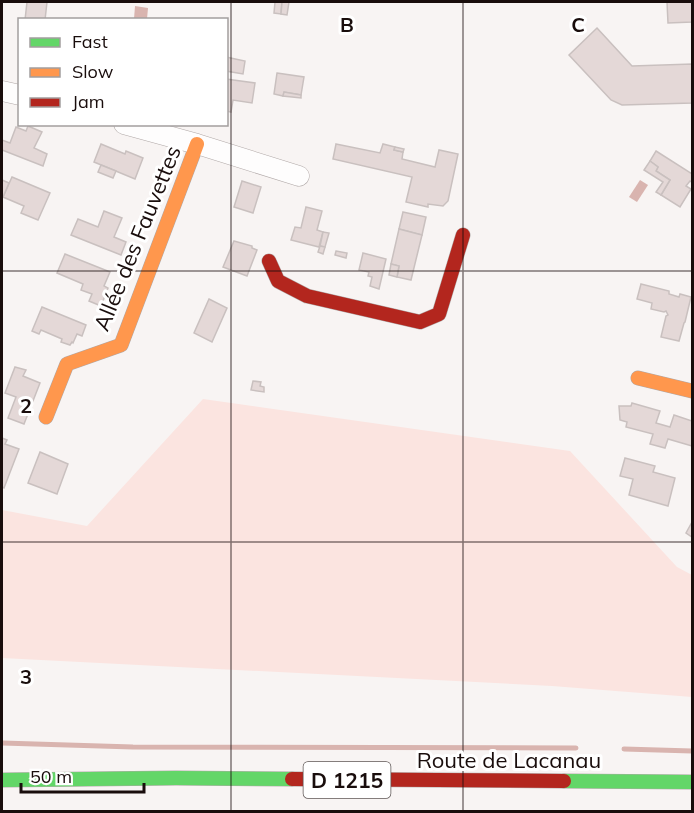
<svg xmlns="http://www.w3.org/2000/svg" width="694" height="813" font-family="Mulish,sans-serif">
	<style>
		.green { fill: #fbe4e0 }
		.water { fill: #d9b4af }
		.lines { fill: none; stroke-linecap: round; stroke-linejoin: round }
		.stream { stroke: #d9b4af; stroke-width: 5 }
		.building { fill: #e4d8d7; stroke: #c9c0bf; stroke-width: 1.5 }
		.street-casing { stroke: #b0a8a7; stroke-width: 21 }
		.fast-casing { stroke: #b0a8a7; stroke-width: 15 }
		.slow-casing { stroke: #b0a8a7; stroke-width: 15 }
		.jam-casing { stroke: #b0a8a7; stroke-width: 15 }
		.street { stroke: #fefdfd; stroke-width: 20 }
		.fast { stroke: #63d668; stroke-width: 14 }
		.slow { stroke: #ff974d; stroke-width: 14 }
		.jam { stroke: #b3261e; stroke-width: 14 }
		.grid { fill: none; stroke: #190d0c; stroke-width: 1.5; stroke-opacity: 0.55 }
		.labels { text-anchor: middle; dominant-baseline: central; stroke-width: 6; stroke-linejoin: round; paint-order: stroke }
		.shield { fill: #fff; stroke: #5e5655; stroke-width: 1.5 }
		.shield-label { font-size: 21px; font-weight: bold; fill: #190d0c }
		.street-label { font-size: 22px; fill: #190d0c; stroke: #fff }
		.grid-label { font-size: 20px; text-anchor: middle; font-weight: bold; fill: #190d0c; stroke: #fff; stroke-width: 6; stroke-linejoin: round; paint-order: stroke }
	</style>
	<rect width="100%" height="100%" fill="#f8f4f3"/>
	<!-- green -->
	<polygon class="green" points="203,399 570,451 677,567 692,575 692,697 552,686 2,658 2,510 87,526"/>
	<!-- water -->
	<g class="water">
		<polygon points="135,6 148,8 147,19 134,19"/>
		<polygon points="640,180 648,185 637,202 629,197"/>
	</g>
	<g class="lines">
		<!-- stream -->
		<g class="stream">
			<polyline points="2,743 133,747 576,748"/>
			<polyline points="624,749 692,751"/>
		</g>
	</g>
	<!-- building -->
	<g class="building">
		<polygon points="27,2 47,2 45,20 25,20"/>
		<polygon points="275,2 282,2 281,14 274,13"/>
		<polygon points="282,2 289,2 287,15 281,14"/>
		<polygon points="667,2 692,2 692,22 668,23"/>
		<polygon points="597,28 632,66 692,64 692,103 622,105 611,100 569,55"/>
		<polygon points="226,57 245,61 243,74 226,71"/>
		<polygon points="277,73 304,77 301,95 284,92 283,96 274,94"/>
		<polygon points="226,79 255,83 252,103 233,100 231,112 226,111"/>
		<polygon points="284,92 301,95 301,98 283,96"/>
		<polygon points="28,126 42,132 34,148 47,154 43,166 2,150 2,140 10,143 16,127 26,131"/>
		<polygon points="101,144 125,154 126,151 143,158 135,179 94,162"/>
		<polygon points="336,144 380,153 383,144 395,147 394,150 403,152 402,159 435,167 439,150 458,154 448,201 443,206 428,204 428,207 406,202 412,177 333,159"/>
		<polygon points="395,147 404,149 403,152 394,150"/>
		<polygon points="656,151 692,174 692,172 692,182 690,181 686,186 691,189 680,207 661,195 670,180 656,171 658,167 650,161"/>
		<polygon points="650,161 658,167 656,171 670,180 661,195 656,192 663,182 644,170"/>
		<polygon points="101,165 116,171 113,178 98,172"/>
		<polygon points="12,177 50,193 38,220 21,213 24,206 3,197"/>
		<polygon points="2,180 9,183 3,197 2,196"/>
		<polygon points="242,181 261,187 253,213 234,207"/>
		<polygon points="306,207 322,211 317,230 323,232 319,247 291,240 295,227 301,228"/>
		<polygon points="104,211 122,218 114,237 126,242 121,255 71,235 78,219 98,227"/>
		<polygon points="403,212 426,217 422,235 399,229"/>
		<polygon points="399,229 422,235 411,280 397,277 399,266 391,264"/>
		<polygon points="323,232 329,233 325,247 320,246"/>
		<polygon points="234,241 252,246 252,248 257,250 247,276 223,267"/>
		<polygon points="320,246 325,247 323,254 318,252"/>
		<polygon points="336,251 347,253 346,258 335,255"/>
		<polygon points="363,253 386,259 379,289 370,286 372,277 368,276 369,272 359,270"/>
		<polygon points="65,254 110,272 104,286 108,288 101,306 89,301 92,294 81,290 83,284 57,273"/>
		<polygon points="391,264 399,266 397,277 389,275"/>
		<polygon points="641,284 669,291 669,294 679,297 680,294 691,297 685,322 684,323 679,341 661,337 666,316 668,315 666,311 664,312 651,309 652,303 637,299"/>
		<polygon points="209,299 227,308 212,342 194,333"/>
		<polygon points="42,307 86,325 82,336 77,334 73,343 72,342 70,345 61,342 62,339 41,330 39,334 32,331"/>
		<polygon points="15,367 26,370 23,376 40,383 24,424 8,418 16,397 5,393"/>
		<polygon points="253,381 261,382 260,386 264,387 264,392 251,390"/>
		<polygon points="632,403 660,411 656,423 670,427 674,415 692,421 692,446 668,439 665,448 650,444 653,434 626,427 627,422 620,420 619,406 631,406"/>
		<polygon points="2,438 7,440 5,444 19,449 4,488 2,487"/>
		<polygon points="40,452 68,464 57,494 28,483"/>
		<polygon points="625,458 655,466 653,472 675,478 668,506 629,495 633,479 620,476"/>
		<polygon points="692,522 692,537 686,533"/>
	</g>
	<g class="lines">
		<!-- street casing -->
		<g class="street-casing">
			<g id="street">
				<polyline points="2,91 20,95"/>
				<polyline points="124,124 197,144 299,176"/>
			</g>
		</g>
		<!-- fast casing -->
		<g class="fast-casing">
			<g id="fast">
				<polyline points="2,780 176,778 292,779"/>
				<polyline points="564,781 692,782"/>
			</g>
		</g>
		<!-- slow casing -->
		<g class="slow-casing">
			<g id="slow">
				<polyline points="638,378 692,391"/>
				<polyline points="46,417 67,364 121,345 197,144"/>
			</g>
		</g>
		<!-- jam casing -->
		<g class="jam-casing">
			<g id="jam">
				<polyline points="269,261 278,281 307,296 420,322 439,314 463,235"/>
				<polyline points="292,779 564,781"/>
			</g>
		</g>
		<!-- street -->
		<use href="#street" class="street"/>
		<!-- fast -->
		<use href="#fast" class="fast"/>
		<!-- slow -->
		<use href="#slow" class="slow"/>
		<!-- jam -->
		<use href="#jam" class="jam"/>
	</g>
	<!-- grid -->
	<path class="grid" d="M231 2V812M463 2V812M2 271H692M2 542H692"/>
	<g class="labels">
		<!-- shield labels -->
		<rect class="shield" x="303.5" y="762" width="87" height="36" rx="4.5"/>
		<g class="shield-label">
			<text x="347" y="780">D 1215</text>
		</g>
		<!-- street labels -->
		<g class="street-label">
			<text transform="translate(137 238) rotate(-68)">Allée des Fauvettes</text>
			<text x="509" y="760">Route de Lacanau</text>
		</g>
	</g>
	<g class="grid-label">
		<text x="347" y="32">B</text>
		<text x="578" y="32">C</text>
		<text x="26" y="413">2</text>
		<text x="26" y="684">3</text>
	</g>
	<!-- border -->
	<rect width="694" height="813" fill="none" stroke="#190d0c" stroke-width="6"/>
	<!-- legend -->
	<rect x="18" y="18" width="210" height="108" fill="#ffffff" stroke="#a39e9e" stroke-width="1.5"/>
	<rect x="30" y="38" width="30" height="9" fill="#63d668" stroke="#a39e9e" stroke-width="1.5"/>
	<text x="72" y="48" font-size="18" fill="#190d0c">Fast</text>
	<rect x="30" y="68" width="30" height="9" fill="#ff974d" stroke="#a39e9e" stroke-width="1.5"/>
	<text x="72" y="78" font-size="18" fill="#190d0c">Slow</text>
	<rect x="30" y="98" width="30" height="9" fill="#b3261e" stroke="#a39e9e" stroke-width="1.5"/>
	<text x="72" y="108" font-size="18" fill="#190d0c">Jam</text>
	<!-- scale -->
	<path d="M21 783v9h123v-9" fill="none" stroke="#190d0c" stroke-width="3"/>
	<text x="30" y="783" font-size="18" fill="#190d0c" stroke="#ffffff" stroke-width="4.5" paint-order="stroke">50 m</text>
</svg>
